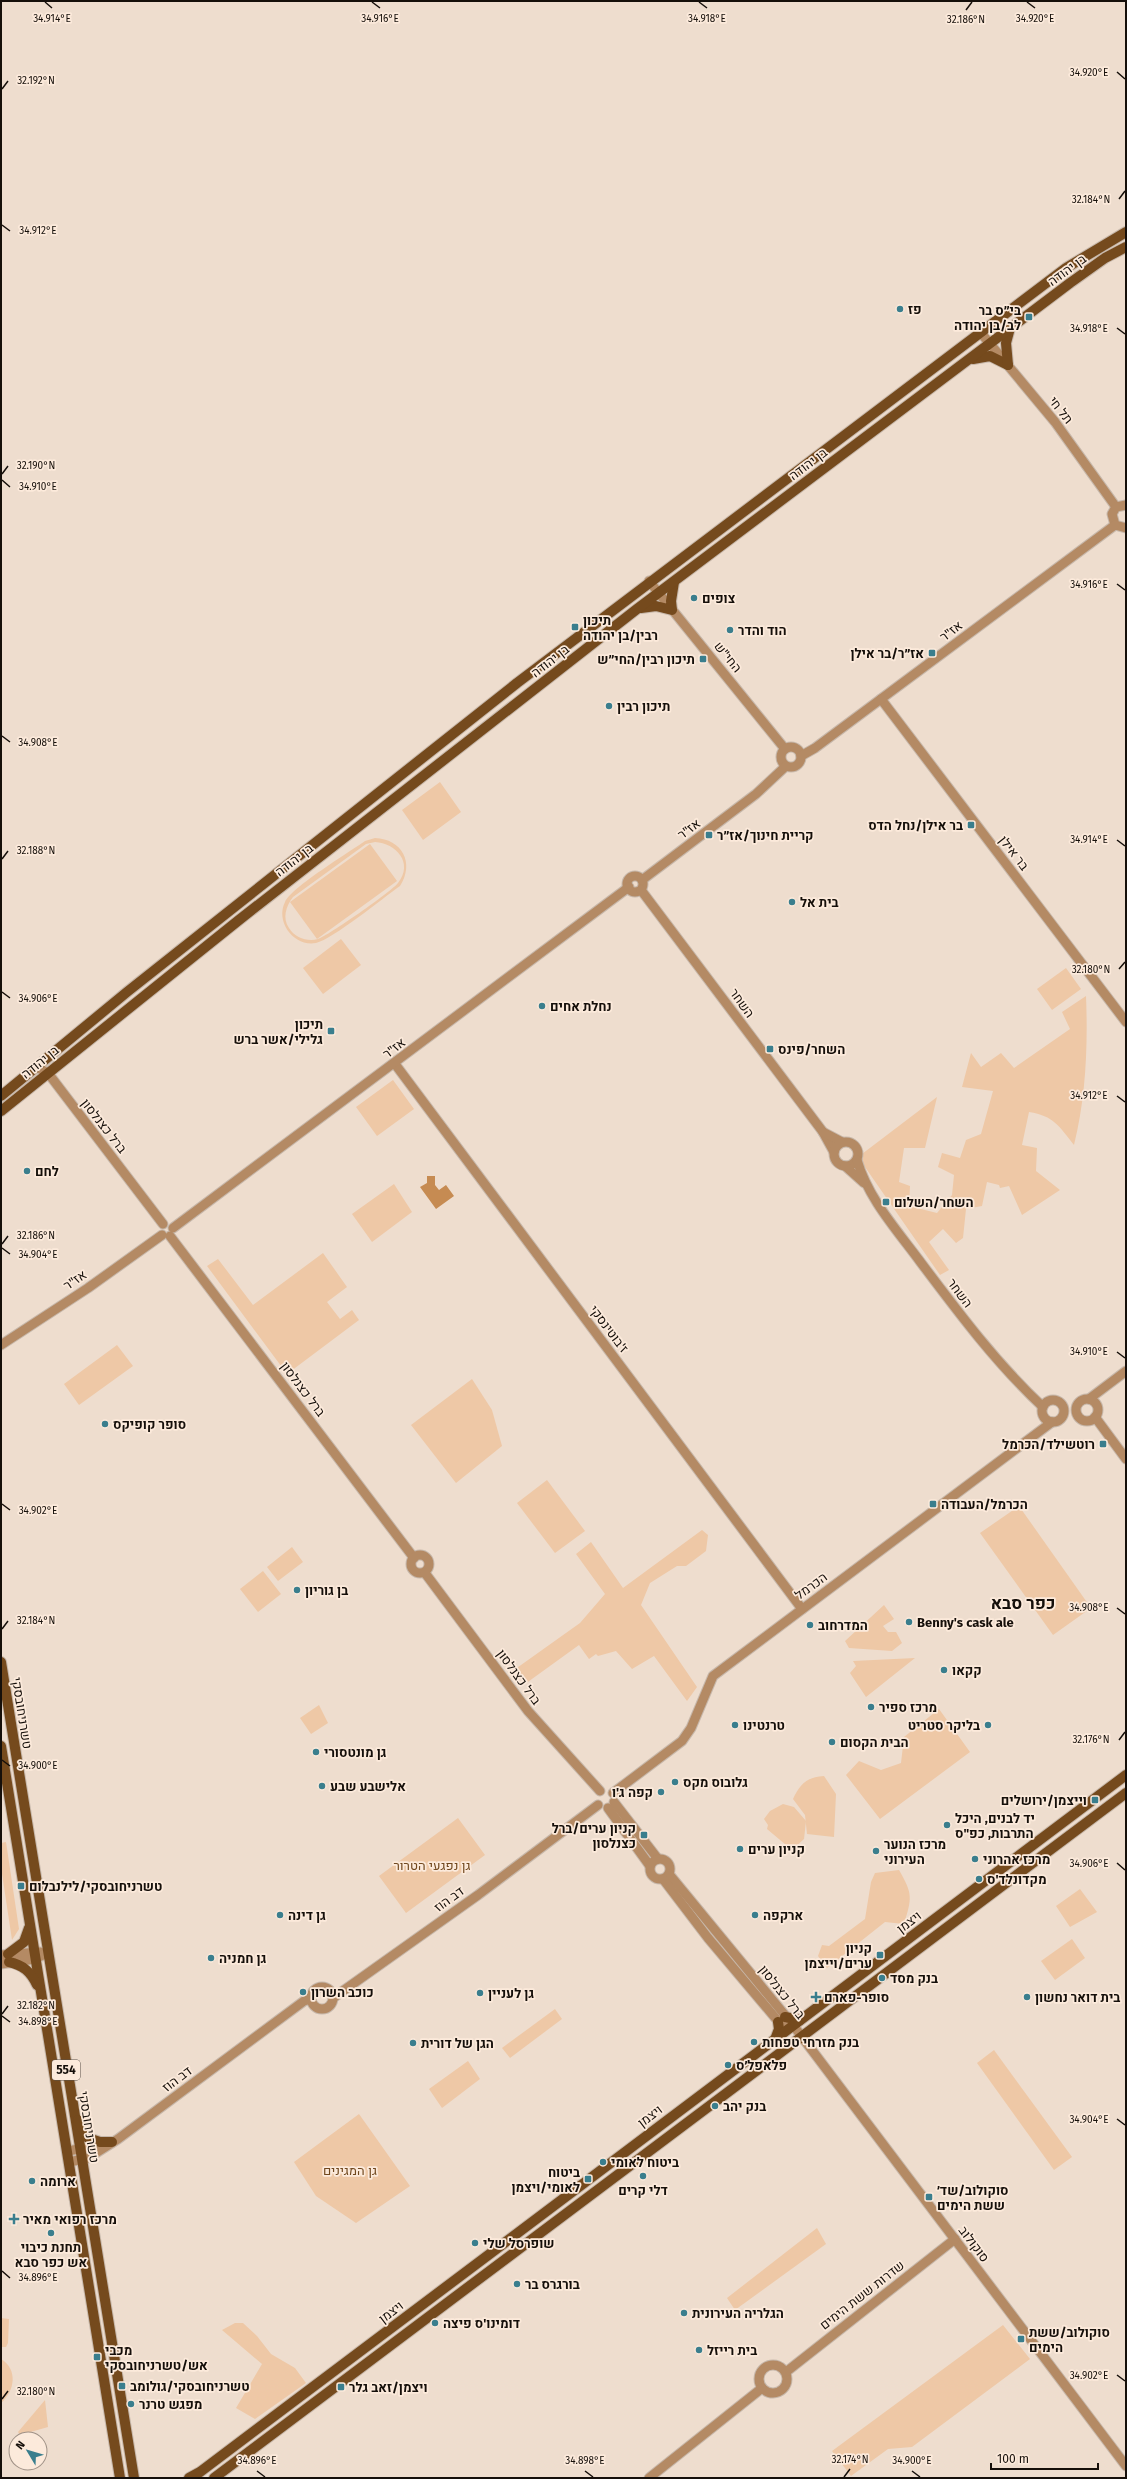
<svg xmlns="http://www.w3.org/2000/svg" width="1127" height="2479" font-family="'Fira Sans',Heebo,sans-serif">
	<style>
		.green { fill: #eec8a6; fill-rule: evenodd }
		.water { fill: #c68b52 }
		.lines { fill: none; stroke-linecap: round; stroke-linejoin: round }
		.minor-casing { stroke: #c7b8ab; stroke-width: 11 }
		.major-casing { stroke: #c7b8ab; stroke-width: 12 }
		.minor { stroke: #b48a64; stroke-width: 9 }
		.major { stroke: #754a1d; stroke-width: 10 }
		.ticks { fill: none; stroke: #150f0a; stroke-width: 1.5 }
		.poi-dot { fill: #3a7e8d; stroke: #fceadb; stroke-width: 1.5 }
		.labels { text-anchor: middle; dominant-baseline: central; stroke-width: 3.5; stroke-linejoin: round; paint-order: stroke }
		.shield { fill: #fceadb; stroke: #5a5149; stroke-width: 1 }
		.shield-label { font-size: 12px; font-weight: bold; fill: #150f0a }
		.street-label { font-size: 13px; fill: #150f0a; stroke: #fceadb }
		.poi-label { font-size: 13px; font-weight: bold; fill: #150f0a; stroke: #fceadb; text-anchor: start }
		.park-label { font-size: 13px; fill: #71481e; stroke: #fceadb }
		.district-label { font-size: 17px; font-weight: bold; fill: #150f0a; stroke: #fceadb }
		.ticks-label { font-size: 10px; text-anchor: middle; fill: #150f0a; stroke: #fceadb; stroke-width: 3.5; stroke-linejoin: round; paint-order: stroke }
	</style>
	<rect width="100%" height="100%" fill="#eeddce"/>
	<!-- green -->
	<g class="green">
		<polygon points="440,782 461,812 423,840 402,810"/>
		<path d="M375 838C402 839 415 863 400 886 383 898 333 939 316 943 294 947 275 922 285 902 292 887 348 853 365 841ZM375 842C396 843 414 863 398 883 392 891 328 936 318 939 308 942 295 938 289 928 282 918 286 906 293 897L366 844Z"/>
		<polygon points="370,844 397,881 317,939 290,902"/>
		<polygon points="341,939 361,965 323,994 303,968"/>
		<polygon points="1066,968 1081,989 1052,1010 1037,989"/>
		<path d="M1086 996C1088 1045 1086 1097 1074 1145 1059 1126 1054 1116 1029 1112L1022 1145 1037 1148 1036 1171 1060 1190 1022 1215 1009 1186 1000 1188 999 1185 987 1182 982 1206 966 1209 963 1238 956 1243 943 1229 929 1242 949 1270 940 1275 858 1157 937 1097 925 1148H904L899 1182 910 1186 909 1206 937 1213 952 1195 954 1175 938 1167 942 1153 960 1158 966 1140 981 1134 993 1091 962 1087 971 1053 981 1067 1001 1053 1014 1068 1070 1029 1062 1012Z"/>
		<polygon points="393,1080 414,1109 377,1136 356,1107"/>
		<polygon points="394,1184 412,1212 372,1242 352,1214"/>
		<polygon points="323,1253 347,1287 327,1302 340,1319 352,1310 359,1320 287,1374 207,1266 218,1259 253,1305"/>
		<polygon points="117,1345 133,1366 79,1405 64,1384"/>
		<polygon points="472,1379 492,1410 502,1446 456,1483 411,1425"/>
		<polygon points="547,1480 585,1531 555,1553 517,1503"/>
		<polygon points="1019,1506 1091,1608 1053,1635 980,1533"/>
		<polygon points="702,1530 708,1535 706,1551 686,1566 677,1566 650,1583 641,1605 697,1687 687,1701 654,1656 632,1669 616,1651 598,1656 596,1654 589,1659 579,1645 525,1684 514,1670 580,1623 605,1594 576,1554 591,1542 623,1588"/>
		<polygon points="292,1547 303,1562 278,1581 267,1567"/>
		<polygon points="263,1571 281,1594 258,1612 240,1589"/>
		<polygon points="884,1605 894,1619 883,1626 888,1632 896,1632 902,1643 892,1651 849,1648 845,1641"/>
		<polygon points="915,1658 866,1697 850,1673 856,1666 853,1661"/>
		<polygon points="319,1705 328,1723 311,1734 300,1718"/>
		<polygon points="939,1709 970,1752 880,1819 846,1775 859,1761 881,1770 901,1763 904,1737"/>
		<path d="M824 1776 836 1794 834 1837 807 1834 805 1815 793 1799C800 1784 807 1777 824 1776Z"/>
		<polygon points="783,1804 794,1807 806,1821 804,1839 792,1850 767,1829 768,1825 764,1819 770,1811"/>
		<polygon points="458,1818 485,1855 406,1913 379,1876"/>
		<polygon points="6,1842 19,1929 12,1940 1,1867 1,1843"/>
		<path d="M899 1870C913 1894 912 1898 904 1924L885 1922 827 1968 818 1956 822 1945 829 1946 865 1919 871 1882 875 1873Z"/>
		<polygon points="1080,1889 1097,1912 1070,1927 1056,1906"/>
		<polygon points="1072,1939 1085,1958 1055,1980 1041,1961"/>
		<polygon points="555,2009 562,2019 510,2058 502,2048"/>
		<polygon points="994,2050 1072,2157 1054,2170 977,2063"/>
		<polygon points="468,2061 480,2079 442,2108 429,2089"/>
		<polygon points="359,2114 410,2186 356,2223 316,2196 294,2162"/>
		<polygon points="817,2228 826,2244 735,2310 727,2298"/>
		<polygon points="1,2318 9,2319 8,2343 6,2347 1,2347"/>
		<polygon points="235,2323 243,2323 257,2336 271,2354 295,2368 306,2383 255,2419 236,2408 262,2364 222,2330"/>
		<polygon points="1003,2325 1030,2359 912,2447 888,2449 851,2476 832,2451"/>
		<path d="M1 2359C18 2369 15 2391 1 2403Z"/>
		<polygon points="45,2400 48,2427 20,2435 18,2432"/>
	</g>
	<!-- water -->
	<polygon class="water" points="427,1176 435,1176 435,1185 439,1190 446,1185 454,1196 436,1209 420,1187 427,1183"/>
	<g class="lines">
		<!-- minor casing -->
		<g class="minor-casing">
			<g id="minor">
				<polyline points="981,333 1055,422 1116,507"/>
				<polyline points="1126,505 1116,507 1112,514 1115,525 1126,528"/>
				<polyline points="649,581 785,749"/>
				<polyline points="881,699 1126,1022"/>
				<circle cx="791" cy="757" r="10"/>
				<polyline points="801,756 815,748 1115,525"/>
				<circle cx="635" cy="884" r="8"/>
				<polyline points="642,880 756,794 786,766"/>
				<polyline points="641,890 823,1132 834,1152"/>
				<polyline points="395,1064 802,1609"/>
				<polyline points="36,1067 48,1073 163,1224"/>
				<polyline points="823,1132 842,1142"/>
				<circle cx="846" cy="1154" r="12"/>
				<path d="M857 1160C868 1198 896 1229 919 1260 958 1312 996 1363 1043 1407"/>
				<polyline points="845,1166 864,1183"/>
				<polyline points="173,1228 629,887"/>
				<polyline points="170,1236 414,1558"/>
				<polyline points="1,1345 88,1288 162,1235"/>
				<polyline points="1089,1399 1126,1371"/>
				<circle cx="1087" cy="1410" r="11"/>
				<circle cx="1053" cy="1411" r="11"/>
				<polyline points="1095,1417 1126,1459"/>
				<circle cx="420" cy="1564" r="9"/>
				<polyline points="425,1573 528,1711 600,1791"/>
				<polyline points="613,1793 682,1741 691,1728 713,1676 1052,1422"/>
				<polyline points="614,1802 658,1859"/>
				<polyline points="608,1808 650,1866"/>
				<circle cx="660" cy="1869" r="10"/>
				<polyline points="669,1874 793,2025 1126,2466"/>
				<polyline points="663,1879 708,1938 783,2027"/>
				<polyline points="1,1955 40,1952"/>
				<polyline points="1,1964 35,1959 47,1953"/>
				<circle cx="322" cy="1998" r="11"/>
				<polyline points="333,1998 478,1895 598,1805"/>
				<polyline points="67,2151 104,2145"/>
				<polyline points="69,2162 88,2158 118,2139 304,2001 311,1999"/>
				<circle cx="773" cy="2379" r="14"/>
				<polyline points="786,2372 955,2239"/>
				<polyline points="649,2478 762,2388"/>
			</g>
		</g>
		<!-- major casing -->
		<g class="major-casing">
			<g id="major">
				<polyline points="973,359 990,356 1008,365"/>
				<polyline points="1008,365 1006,343 1010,328"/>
				<polyline points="641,608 656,606 672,610 671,601 674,582"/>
				<polyline points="1,1096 127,992 517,683 1066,268 1126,232"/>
				<polyline points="1,1111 239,920 637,609 1070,283 1105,258 1126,247"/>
				<polyline points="1,1662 134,2478"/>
				<polyline points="1,1746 120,2478"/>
				<polyline points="8,1954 24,1942 29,1928"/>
				<path d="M9 1962C23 1965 31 1972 37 1985"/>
				<polyline points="785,2017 800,2020"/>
				<polyline points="776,2037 779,2029 778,2022"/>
				<polyline points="78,2120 88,2138 100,2142 112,2142"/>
				<polyline points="189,2478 200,2472 1126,1775"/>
				<polyline points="214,2478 1126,1793"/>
			</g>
		</g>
		<!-- minor -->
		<use href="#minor" class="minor"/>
		<!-- major -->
		<use href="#major" class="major"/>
	</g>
	<!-- ticks -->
	<path class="ticks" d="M45 2 52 8M372 2 380 8M699 2 707 8M1027 2 1035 8M966 10 972 2M1117 72 1125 79M2 89 8 81M1119 199 1125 191M2 225 10 231M1117 328 1125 334M2 474 8 466M2 480 10 487M1117 584 1125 590M2 736 10 742M1117 840 1125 846M2 859 8 851M1119 969 1125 962M2 992 10 998M1117 1096 1125 1102M2 1244 8 1236M2 1248 10 1254M1117 1352 1125 1358M2 1504 10 1510M1117 1608 1125 1614M2 1629 8 1621M1119 1740 1125 1732M2 1760 10 1766M1117 1863 1125 1870M2 2014 8 2006M2 2016 10 2022M1117 2119 1125 2125M2 2271 10 2278M1117 2375 1125 2381M2 2399 8 2391M257 2471 265 2477M585 2471 593 2477M912 2471 920 2477M844 2477 850 2469"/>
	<!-- markers -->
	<g class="poi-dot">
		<circle cx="900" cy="309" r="4"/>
		<rect x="1025" y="313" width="8" height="8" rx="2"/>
		<circle cx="694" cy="598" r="4"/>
		<rect x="571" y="623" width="8" height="8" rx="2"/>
		<circle cx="730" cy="630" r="4"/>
		<rect x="928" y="649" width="8" height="8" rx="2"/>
		<rect x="699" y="655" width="8" height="8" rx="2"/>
		<circle cx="609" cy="706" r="4"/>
		<rect x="967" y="821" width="8" height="8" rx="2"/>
		<rect x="705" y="831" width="8" height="8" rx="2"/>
		<circle cx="792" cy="902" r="4"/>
		<circle cx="542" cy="1006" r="4"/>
		<rect x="327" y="1027" width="8" height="8" rx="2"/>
		<rect x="766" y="1045" width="8" height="8" rx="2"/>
		<circle cx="27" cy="1171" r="4"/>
		<rect x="882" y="1198" width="8" height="8" rx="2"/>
		<circle cx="105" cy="1424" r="4"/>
		<rect x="1099" y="1440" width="8" height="8" rx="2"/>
		<rect x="929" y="1500" width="8" height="8" rx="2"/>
		<circle cx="297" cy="1590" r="4"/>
		<circle cx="909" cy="1622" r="4"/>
		<circle cx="810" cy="1625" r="4"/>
		<circle cx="944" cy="1670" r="4"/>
		<circle cx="871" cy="1707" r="4"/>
		<circle cx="735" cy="1725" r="4"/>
		<circle cx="988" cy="1725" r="4"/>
		<circle cx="832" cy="1742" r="4"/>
		<circle cx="316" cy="1752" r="4"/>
		<circle cx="675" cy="1782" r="4"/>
		<circle cx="322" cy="1786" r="4"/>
		<circle cx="661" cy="1792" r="4"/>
		<rect x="1091" y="1796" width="8" height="8" rx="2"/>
		<circle cx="947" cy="1825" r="4"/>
		<rect x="640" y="1831" width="8" height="8" rx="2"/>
		<circle cx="740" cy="1849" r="4"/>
		<circle cx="876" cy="1851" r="4"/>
		<circle cx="975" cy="1859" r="4"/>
		<circle cx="979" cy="1879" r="4"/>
		<rect x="17" y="1882" width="8" height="8" rx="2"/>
		<circle cx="280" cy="1915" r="4"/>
		<circle cx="755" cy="1915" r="4"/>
		<rect x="876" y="1951" width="8" height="8" rx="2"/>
		<circle cx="211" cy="1958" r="4"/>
		<circle cx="882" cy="1978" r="4"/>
		<circle cx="303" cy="1992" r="4"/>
		<circle cx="480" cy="1993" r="4"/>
		<path d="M814 1991h4v4h4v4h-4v4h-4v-4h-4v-4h4z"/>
		<circle cx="1027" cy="1997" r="4"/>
		<circle cx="754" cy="2042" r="4"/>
		<circle cx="413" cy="2043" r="4"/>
		<circle cx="728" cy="2065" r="4"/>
		<circle cx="715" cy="2106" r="4"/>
		<circle cx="603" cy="2162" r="4"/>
		<circle cx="643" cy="2176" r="4"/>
		<rect x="584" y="2175" width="8" height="8" rx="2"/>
		<circle cx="32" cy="2181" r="4"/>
		<rect x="925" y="2193" width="8" height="8" rx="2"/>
		<path d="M12 2213h4v4h4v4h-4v4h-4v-4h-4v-4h4z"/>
		<circle cx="51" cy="2233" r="4"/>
		<circle cx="475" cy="2243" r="4"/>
		<circle cx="517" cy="2284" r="4"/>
		<circle cx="684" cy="2313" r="4"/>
		<circle cx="435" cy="2323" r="4"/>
		<rect x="1017" y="2335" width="8" height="8" rx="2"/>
		<circle cx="699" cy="2350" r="4"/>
		<rect x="93" y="2353" width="8" height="8" rx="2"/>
		<rect x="118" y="2382" width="8" height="8" rx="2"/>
		<rect x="337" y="2383" width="8" height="8" rx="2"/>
		<circle cx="131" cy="2404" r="4"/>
	</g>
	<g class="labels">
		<!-- shield labels -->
		<rect class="shield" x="52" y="2060" width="28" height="20" rx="3"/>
		<g class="shield-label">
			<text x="66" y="2070">554</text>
		</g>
		<!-- street labels -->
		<g class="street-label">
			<text transform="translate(1067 270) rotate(-36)">בן יהודה</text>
			<text transform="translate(1061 410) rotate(52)">תל חי</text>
			<text transform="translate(808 464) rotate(-37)">בן יהודה</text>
			<text transform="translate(951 631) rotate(-37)">אז"ר</text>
			<text transform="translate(728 657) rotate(51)">החי"ש</text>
			<text transform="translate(550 661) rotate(-38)">בן יהודה</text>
			<text transform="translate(689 829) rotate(-36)">אז"ר</text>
			<text transform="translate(1014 853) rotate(52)">בר אילן</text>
			<text transform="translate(294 860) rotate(-38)">בן יהודה</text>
			<text transform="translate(742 1003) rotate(54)">השחר</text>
			<text transform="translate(394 1048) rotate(-37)">אז"ר</text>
			<text transform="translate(40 1062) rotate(-39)">בן יהודה</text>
			<text transform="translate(104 1126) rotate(52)">ברל כצנלסון</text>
			<text transform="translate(75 1280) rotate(-34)">אז"ר</text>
			<text transform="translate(960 1293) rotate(53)">השחר</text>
			<text transform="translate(609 1329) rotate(53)">ז'בוטינסקי</text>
			<text transform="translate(303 1389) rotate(53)">ברל כצנלסון</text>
			<text transform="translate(811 1586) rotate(-36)">הכרמל</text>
			<text transform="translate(519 1677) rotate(54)">ברל כצנלסון</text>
			<text transform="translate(22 1713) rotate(81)">טשרניחובסקי</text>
			<text transform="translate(449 1899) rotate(-36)">דב הוז</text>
			<text transform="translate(909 1922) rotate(-37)">ויצמן</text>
			<text transform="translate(782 1992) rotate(51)">ברל כצנלסון</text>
			<text transform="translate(177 2079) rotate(-37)">דב הוז</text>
			<text transform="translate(650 2116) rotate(-37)">ויצמן</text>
			<text transform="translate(89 2127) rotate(81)">טשרניחובסקי</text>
			<text transform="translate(974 2244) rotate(53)">סוקולוב</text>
			<text transform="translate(862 2295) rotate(-38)">שדרות ששת הימים</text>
			<text transform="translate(391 2312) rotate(-37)">ויצמן</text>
		</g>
		<!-- poi labels -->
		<g class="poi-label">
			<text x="908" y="309">פז</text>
			<text x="1021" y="310" text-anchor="end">בי״ס בר<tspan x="1021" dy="15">לב/בן יהודה</tspan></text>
			<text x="702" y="598">צופים</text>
			<text x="583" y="620">תיכון<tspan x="583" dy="15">רבין/בן יהודה</tspan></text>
			<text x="738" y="630">הוד והדר</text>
			<text x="924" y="653" text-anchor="end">אז״ר/בר אילן</text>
			<text x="695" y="659" text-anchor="end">תיכון רבין/החי״ש</text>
			<text x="617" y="706">תיכון רבין</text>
			<text x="963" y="825" text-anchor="end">בר אילן/נחל הדס</text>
			<text x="717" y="835">קריית חינוך/אז״ר</text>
			<text x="800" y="902">בית אל</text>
			<text x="550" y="1006">נחלת אחים</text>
			<text x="323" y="1024" text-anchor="end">תיכון<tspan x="323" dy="15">גלילי/אשר ברש</tspan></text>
			<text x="778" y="1049">השחר/פינס</text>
			<text x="35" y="1171">לחם</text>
			<text x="894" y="1202">השחר/השלום</text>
			<text x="113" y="1424">סופר קופיקס</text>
			<text x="1095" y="1444" text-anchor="end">רוטשילד/הכרמל</text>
			<text x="941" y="1504">הכרמל/העבודה</text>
			<text x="305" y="1590">בן גוריון</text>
			<text x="917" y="1622">Benny's cask ale</text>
			<text x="818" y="1625">המדרחוב</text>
			<text x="952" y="1670">קקאו</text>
			<text x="879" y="1707">מרכז ספיר</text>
			<text x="743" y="1725">טרנטינו</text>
			<text x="980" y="1725" text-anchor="end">בליקר סטריט</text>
			<text x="840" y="1742">הבית הקסום</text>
			<text x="324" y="1752">גן מונטסורי</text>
			<text x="683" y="1782">גלובוס מקס</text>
			<text x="330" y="1786">אלישבע שבע</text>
			<text x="653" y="1792" text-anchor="end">קפה ג'ו</text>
			<text x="1087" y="1800" text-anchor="end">וייצמן/ירושלים</text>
			<text x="955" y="1818">יד לבנים, היכל<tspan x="955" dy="15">התרבות, כפ"ס</tspan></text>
			<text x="636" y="1828" text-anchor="end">קניון ערים/ברל<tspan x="636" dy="15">כצנלסון</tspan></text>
			<text x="884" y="1844">מרכז הנוער<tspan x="884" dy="15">העירוני</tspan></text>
			<text x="748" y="1849">קניון ערים</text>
			<text x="983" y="1859">מרכז אהרוני</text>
			<text x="987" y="1879">מקדונלד'ס</text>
			<text x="29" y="1886">טשרניחובסקי/לילנבלום</text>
			<text x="288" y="1915">גן דינה</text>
			<text x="763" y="1915">ארקפה</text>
			<text x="872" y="1948" text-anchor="end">קניון<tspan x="872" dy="15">ערים/וייצמן</tspan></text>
			<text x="219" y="1958">גן חמניה</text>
			<text x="890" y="1978">בנק מסד</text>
			<text x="311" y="1992">כוכב השרון</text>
			<text x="488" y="1993">גן לעניין</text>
			<text x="824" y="1997">סופר-פארם</text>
			<text x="1035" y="1997">בית דואר נחשון</text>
			<text x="762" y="2042">בנק מזרחי טפחות</text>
			<text x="421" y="2043">הגן של דורית</text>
			<text x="736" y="2065">פלאפל׳ס</text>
			<text x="723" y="2106">בנק יהב</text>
			<text x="611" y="2162">ביטוח לאומי</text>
			<text x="580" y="2172" text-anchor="end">ביטוח<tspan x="580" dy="15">לאומי/ויצמן</tspan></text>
			<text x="40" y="2181">ארומה</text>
			<text x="643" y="2190" text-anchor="middle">דלי קרים</text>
			<text x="937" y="2190">סוקולוב/שד׳<tspan x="937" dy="15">ששת הימים</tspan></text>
			<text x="23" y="2219">מרכז רפואי מאיר</text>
			<text x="483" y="2243">שופרסל שלי</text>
			<text x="51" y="2247" text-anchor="middle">תחנת כיבוי<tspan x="51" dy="15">אש כפר סבא</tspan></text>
			<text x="525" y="2284">בורגרס בר</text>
			<text x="692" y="2313">הגלריה העירונית</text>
			<text x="443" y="2323">דומינו'ס פיצה</text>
			<text x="1029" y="2332">סוקולוב/ששת<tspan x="1029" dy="15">הימים</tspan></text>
			<text x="105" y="2350">מכבי<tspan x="105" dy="15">אש/טשרניחובסקי</tspan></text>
			<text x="707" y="2350">בית רייזל</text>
			<text x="130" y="2386">טשרניחובסקי/גולומב</text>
			<text x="349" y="2387">ויצמן/זאב גלר</text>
			<text x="139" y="2404">מפגש טרנר</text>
		</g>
		<!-- park labels -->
		<g class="park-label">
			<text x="432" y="1865">גן נפגעי הטרור</text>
			<text x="350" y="2170">גן המגינים</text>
		</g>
		<!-- district labels -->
		<g class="district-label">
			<text x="1023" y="1603">כפר סבא</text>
		</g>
	</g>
	<g class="ticks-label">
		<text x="52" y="22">34.914°E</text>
		<text x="707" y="22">34.918°E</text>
		<text x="1035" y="22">34.920°E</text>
		<text x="380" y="22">34.916°E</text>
		<text x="966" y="23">32.186°N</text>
		<text x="1089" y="76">34.920°E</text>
		<text x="36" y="84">32.192°N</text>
		<text x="1091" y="203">32.184°N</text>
		<text x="38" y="234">34.912°E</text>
		<text x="1089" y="332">34.918°E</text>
		<text x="36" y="469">32.190°N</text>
		<text x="38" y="490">34.910°E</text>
		<text x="1089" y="588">34.916°E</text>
		<text x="38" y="746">34.908°E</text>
		<text x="1089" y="843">34.914°E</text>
		<text x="36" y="854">32.188°N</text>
		<text x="1091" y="973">32.180°N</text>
		<text x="38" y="1002">34.906°E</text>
		<text x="1089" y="1099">34.912°E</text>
		<text x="36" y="1239">32.186°N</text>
		<text x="38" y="1258">34.904°E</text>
		<text x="1089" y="1355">34.910°E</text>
		<text x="38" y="1514">34.902°E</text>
		<text x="1089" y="1611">34.908°E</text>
		<text x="36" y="1624">32.184°N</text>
		<text x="1091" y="1743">32.176°N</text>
		<text x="38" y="1769">34.900°E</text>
		<text x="1089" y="1867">34.906°E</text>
		<text x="36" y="2009">32.182°N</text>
		<text x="38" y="2025">34.898°E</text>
		<text x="1089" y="2123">34.904°E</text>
		<text x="38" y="2281">34.896°E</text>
		<text x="1089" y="2379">34.902°E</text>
		<text x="36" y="2395">32.180°N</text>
		<text x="850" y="2463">32.174°N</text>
		<text x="257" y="2464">34.896°E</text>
		<text x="585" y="2464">34.898°E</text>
		<text x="912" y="2464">34.900°E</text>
	</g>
	<!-- border -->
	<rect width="1127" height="2479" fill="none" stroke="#150f0a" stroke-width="4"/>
	<!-- north arrow -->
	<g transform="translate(28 2451) rotate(308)"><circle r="19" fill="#fceadb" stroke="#a09287"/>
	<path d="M0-3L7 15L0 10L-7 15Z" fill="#3a7e8d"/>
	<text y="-6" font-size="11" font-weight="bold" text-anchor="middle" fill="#150f0a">N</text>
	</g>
	<!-- scale -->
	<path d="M991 2463v6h107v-6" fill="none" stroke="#150f0a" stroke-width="2"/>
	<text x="997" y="2463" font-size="12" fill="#150f0a" stroke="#fceadb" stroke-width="3" paint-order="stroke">100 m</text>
</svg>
